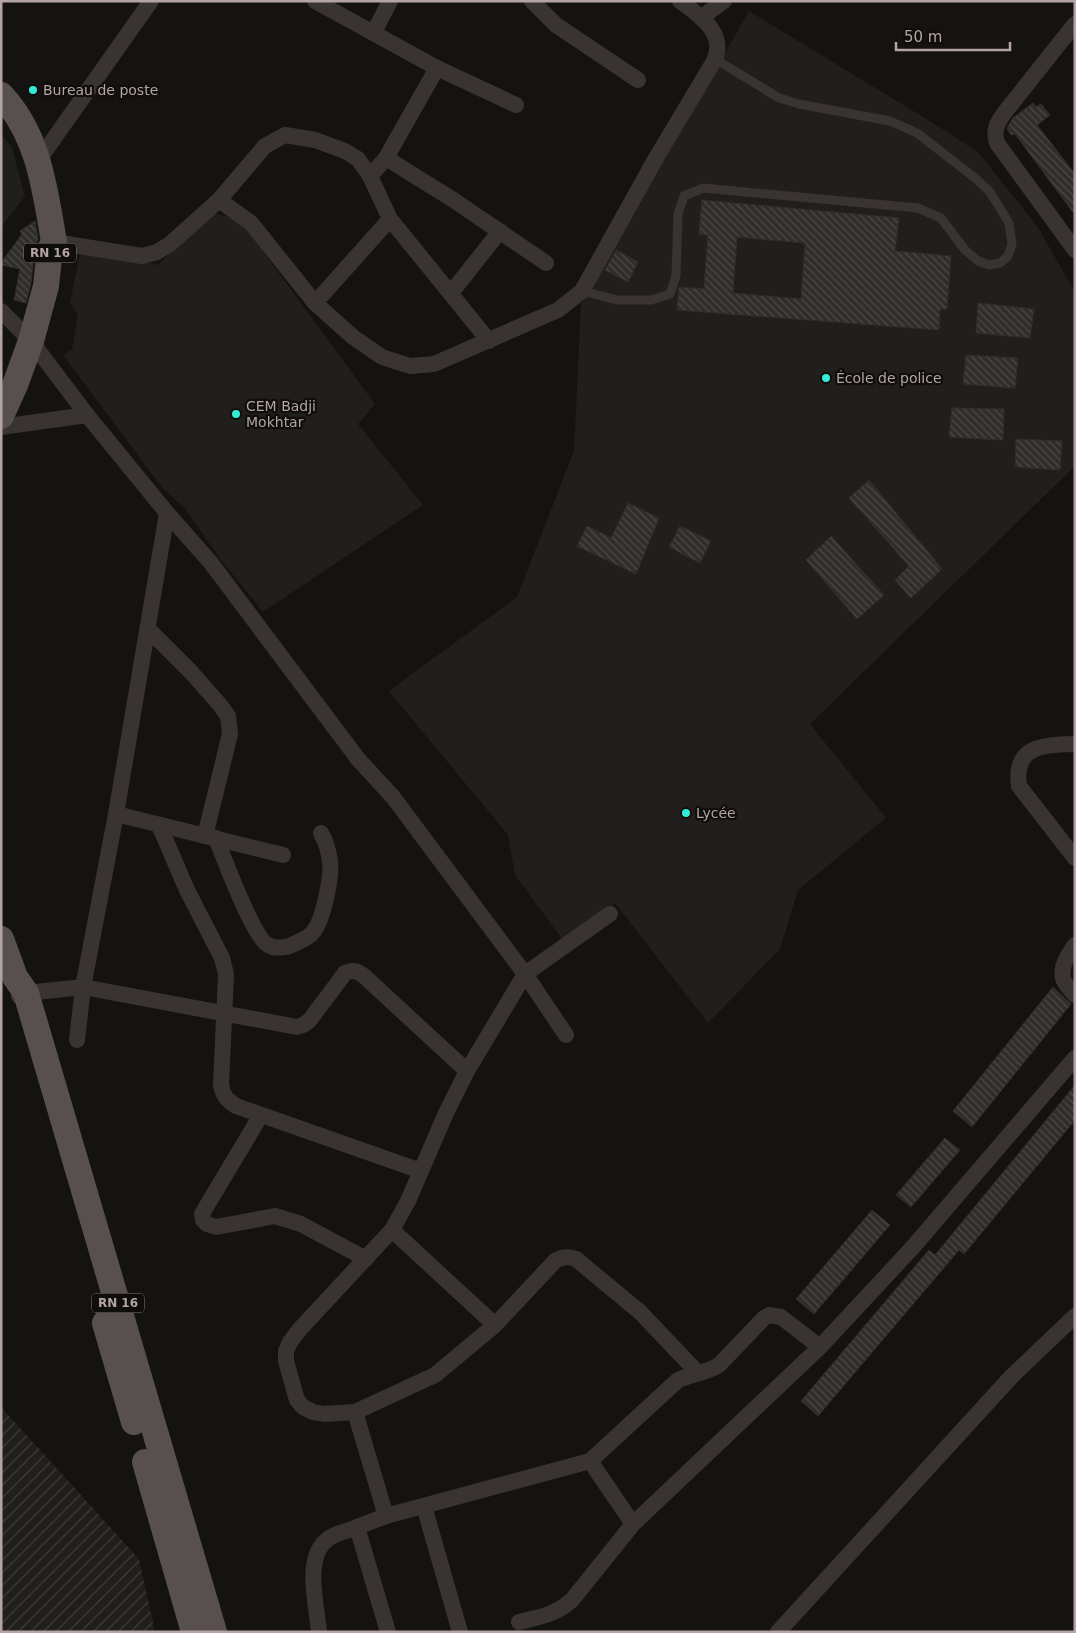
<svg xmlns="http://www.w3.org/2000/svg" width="1076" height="1633" font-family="'DejaVu Sans',sans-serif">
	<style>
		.built { fill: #211f1e }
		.industrial { fill: url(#industrial-furrows) }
		.building { fill: url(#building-back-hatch); stroke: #302d2c; fill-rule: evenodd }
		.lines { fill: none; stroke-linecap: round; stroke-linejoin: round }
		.lane { stroke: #393433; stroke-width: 9 }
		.street { stroke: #393433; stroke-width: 16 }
		.primary { stroke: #584f4f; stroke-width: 26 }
		.poi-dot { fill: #32ecd5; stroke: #0f0e0d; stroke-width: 2 }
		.labels { text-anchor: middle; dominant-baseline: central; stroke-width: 4.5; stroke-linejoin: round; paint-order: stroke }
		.shield { fill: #0f0e0d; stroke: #827777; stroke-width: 1 }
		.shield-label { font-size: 12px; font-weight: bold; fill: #b4a4a5 }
		.poi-label { font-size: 14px; fill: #b4a4a5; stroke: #0f0e0d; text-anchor: start }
	</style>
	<defs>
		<pattern id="industrial-furrows" width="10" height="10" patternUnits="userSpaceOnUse" patternTransform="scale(1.25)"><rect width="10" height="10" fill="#211f1e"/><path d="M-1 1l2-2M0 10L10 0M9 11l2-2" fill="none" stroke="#3f3d3c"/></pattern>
		<pattern id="building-back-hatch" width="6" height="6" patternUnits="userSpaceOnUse" patternTransform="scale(1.25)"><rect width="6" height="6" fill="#302e2d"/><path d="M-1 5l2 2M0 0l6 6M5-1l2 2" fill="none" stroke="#4c4948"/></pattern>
	</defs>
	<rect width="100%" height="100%" fill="#141312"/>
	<!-- built -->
	<g class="built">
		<polygon points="749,11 946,131 979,153 1037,226 1075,292 1075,466 810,724 886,818 798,890 780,949 708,1023 615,903 565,943 515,875 508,835 389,691 517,597 574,451 581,304"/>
		<polygon points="1,134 12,148 25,196 1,227"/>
		<polygon points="206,211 240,220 375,404 358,424 423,505 263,612 221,560 184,507 163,489 63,355 72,349 78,315 70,303 81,248 159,265"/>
	</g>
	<!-- industrial -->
	<polygon class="industrial" points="1,1407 139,1559 155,1632 1,1632"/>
	<!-- building -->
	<g class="building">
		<polygon points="1033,103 1036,107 1041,104 1050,115 1037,125 1075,174 1075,215 1015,134 1011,135 1007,128 1013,118"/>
		<path d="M702 200 899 218 895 251 951 256 947 309H940L939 330 677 310 679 287 704 289 708 235 699 234ZM737 237 805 243 801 299 733 293Z"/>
		<polygon points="35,221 38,239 35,247 31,283 26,303 14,300 20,269 1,265 1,263 22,234 20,231"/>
		<polygon points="616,250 638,262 628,282 605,270"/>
		<polygon points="978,303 1034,309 1030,338 976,333"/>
		<polygon points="966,355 1018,358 1015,388 963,384"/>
		<polygon points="952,408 1004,409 1003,440 949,437"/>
		<polygon points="1016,439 1062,441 1060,470 1015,467"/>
		<polygon points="869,480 942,569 911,598 895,580 909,566 849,498"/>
		<polygon points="628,503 659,518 636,574 577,546 587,526 611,538"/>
		<polygon points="680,526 711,541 700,563 669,547"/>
		<polygon points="831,536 884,595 857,619 806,560"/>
		<polygon points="1053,987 1071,1004 972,1127 953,1111"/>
		<polygon points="1075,1085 1075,1120 964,1254 959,1250 818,1416 801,1401 929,1250 935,1255"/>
		<polygon points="945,1138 960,1150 911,1207 896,1195"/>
		<polygon points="872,1210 890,1225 814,1314 796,1299"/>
	</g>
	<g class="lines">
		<!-- lane -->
		<polyline class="lane" points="582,291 617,300 651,300 670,294 676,276 678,214 684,196 703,188 918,208 941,218 965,250 978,261 989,265 1000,263 1008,256 1012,244 1009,223 990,192 975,178 917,133 890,121 799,104 779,98 720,62 714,61"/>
		<!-- street -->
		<g class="street">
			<polyline points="315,1 437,68 516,105"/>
			<polyline points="532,1 556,25 638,80"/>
			<polyline points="702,17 724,1"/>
			<path d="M1075 24 1005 112C997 123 993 130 997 143L1075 250"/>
			<polyline points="374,32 390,1"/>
			<polyline points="386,158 452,199 546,263"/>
			<polyline points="38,161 151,1"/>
			<polyline points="370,176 390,219 489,341"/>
			<path d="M219 200 251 223 315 303 353 337 382 357 410 366 434 364 558 310 582 291 656 158 714 61C727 33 699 15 680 1"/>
			<polyline points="54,242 142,256 157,252 170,244 219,200 265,146 285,135 315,140 345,151 358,159 370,176 386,158 437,68"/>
			<polyline points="451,293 500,231"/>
			<polyline points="315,303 390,219"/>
			<polyline points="1,311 31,341 87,415 167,513 116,814 83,987 77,1040"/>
			<polyline points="1,427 87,415"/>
			<polyline points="167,513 211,563 358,759 393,797 525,974 566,1035"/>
			<polyline points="148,629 191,672 220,705 228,716 230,734 205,836"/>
			<path d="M1075 744C1044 745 1013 745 1019 786L1075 858"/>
			<polyline points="116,814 283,855"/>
			<path d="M159 825 187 890 222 958 226 974 221 1085C223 1096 227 1100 236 1106L421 1171"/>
			<path d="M216 838C224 858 253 937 268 945 275 949 287 948 294 944 300 941 309 938 313 932 323 921 332 877 330 862 329 852 326 842 321 833"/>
			<path d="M610 914 525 974 467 1071 446 1113 408 1201 392 1230 300 1329 290 1342 286 1351V1361L297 1400 303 1407 313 1412 324 1414 355 1412 435 1375 495 1325 556 1260C563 1257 568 1256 576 1259L640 1312 698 1373"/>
			<path d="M1075 945C1069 953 1060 967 1063 978 1064 984 1071 990 1075 995"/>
			<path d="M19 996 26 993 83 987 297 1027 303 1025 309 1021 345 973C353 969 357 971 364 976L467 1071"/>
			<polyline points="261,1115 206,1207 202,1214 203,1220 207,1224 216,1227 275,1216 301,1224 366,1259"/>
			<polyline points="392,1230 495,1325"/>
			<path d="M355 1412 386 1516 590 1461 678 1380C691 1374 707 1373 719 1365L764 1318 769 1315 781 1317 820 1347 913 1247 1075 1058"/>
			<polyline points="424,1506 460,1632"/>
			<polyline points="633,1524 820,1347"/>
			<polyline points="357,1527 386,1516"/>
			<path d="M519 1622C540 1617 555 1615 572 1600L633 1524 590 1461"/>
			<path d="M319 1632C317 1606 303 1557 328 1539 335 1533 348 1531 357 1527L388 1632"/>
			<polyline points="778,1632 1012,1376 1075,1316"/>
		</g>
		<!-- primary -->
		<g class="primary">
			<path d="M1 95C39 135 45 190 54 242L50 249 46 286 31 341 15 385 1 416"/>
			<polyline points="1,939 15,977 26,993 214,1632"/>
			<polyline points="105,1323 134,1422"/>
			<polyline points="145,1462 194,1632"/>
		</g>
	</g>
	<!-- markers -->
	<g class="poi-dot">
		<circle cx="33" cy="90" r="5"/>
		<circle cx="826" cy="378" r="5"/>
		<circle cx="236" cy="414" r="5"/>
		<circle cx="686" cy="813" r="5"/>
	</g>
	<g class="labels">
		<!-- shield labels -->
		<g class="shield">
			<rect x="24" y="243.5" width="52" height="19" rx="4"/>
			<rect x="92" y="1293.5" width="52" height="19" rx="4"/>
		</g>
		<g class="shield-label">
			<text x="50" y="253">RN 16</text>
			<text x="118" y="1303">RN 16</text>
		</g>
		<!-- poi labels -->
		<g class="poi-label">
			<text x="43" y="90">Bureau de poste</text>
			<text x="836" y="378">École de police</text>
			<text x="246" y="406">CEM Badji<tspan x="246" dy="16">Mokhtar</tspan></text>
			<text x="696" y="813">Lycée</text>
		</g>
	</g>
	<!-- border -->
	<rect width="1076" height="1633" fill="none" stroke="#b4a4a5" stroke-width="5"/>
	<!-- scale -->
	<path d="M896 42v8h114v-8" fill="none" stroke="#b4a4a5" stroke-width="2.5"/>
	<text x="904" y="42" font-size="15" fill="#b4a4a5" stroke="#0f0e0d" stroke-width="4" paint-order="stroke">50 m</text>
</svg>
